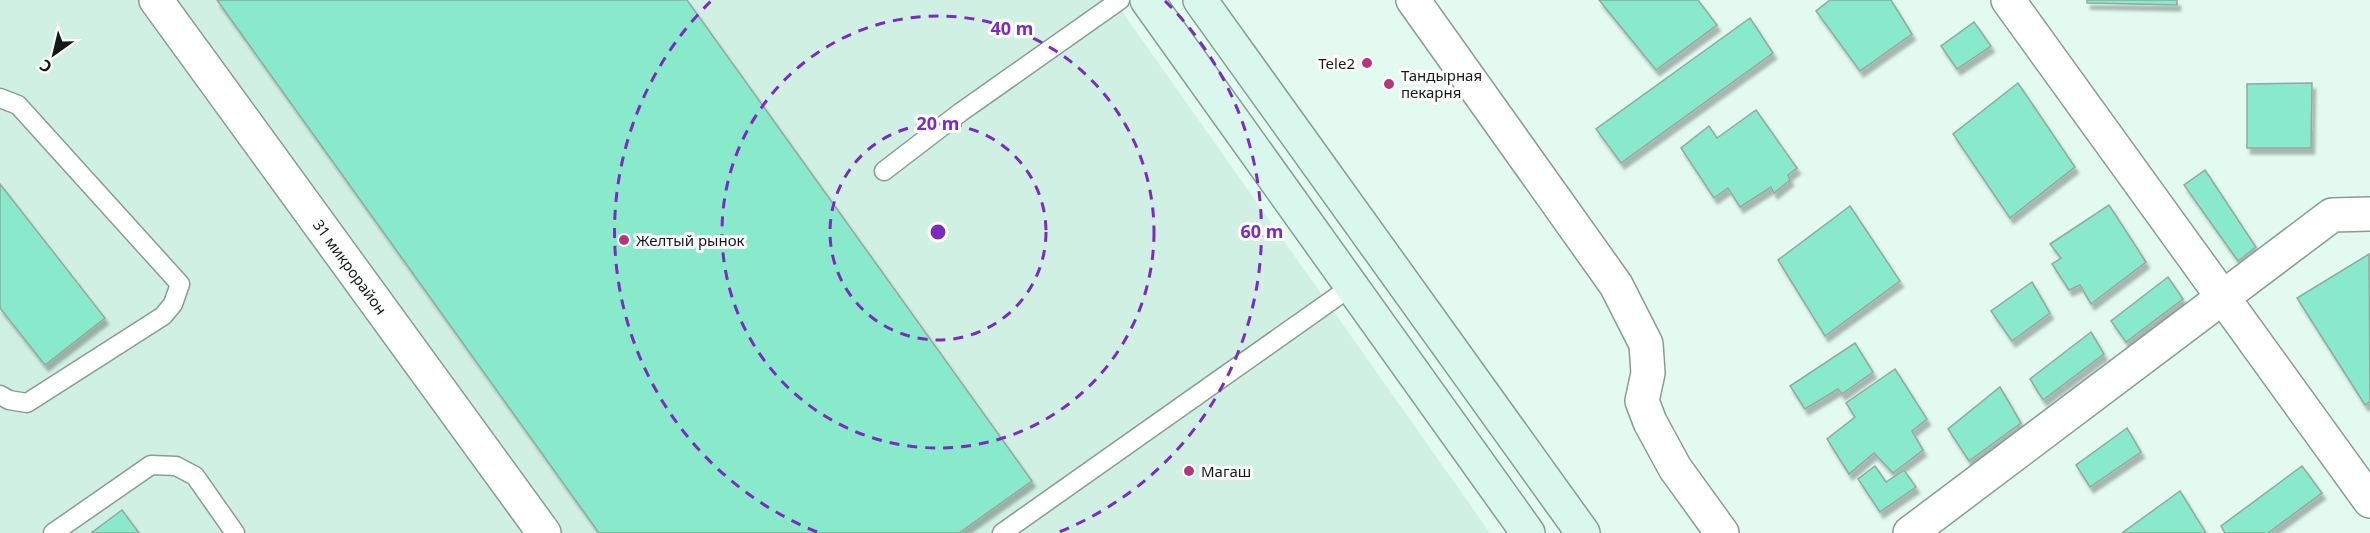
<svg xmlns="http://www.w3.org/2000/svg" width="2370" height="533" font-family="'Noto Sans',sans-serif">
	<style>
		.built { fill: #d1f0e4 }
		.building { fill: #88eaca; stroke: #93a8a0; stroke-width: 1.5; filter: url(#shadow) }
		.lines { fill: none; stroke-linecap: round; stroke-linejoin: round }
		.lane-casing { stroke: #879c94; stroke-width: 21 }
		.street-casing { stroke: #879c94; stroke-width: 36 }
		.secondary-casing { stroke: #879c94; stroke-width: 36 }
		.lane { stroke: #fff; stroke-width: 18 }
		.street { stroke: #fff; stroke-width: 33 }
		.secondary { stroke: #daf7ee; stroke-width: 33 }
		.ring { fill: none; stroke: #7b2cbf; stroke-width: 3; stroke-dasharray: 10 8 }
		.poi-dot { fill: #b7357d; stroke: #fff; stroke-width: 2 }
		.labels { text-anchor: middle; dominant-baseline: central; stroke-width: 6; stroke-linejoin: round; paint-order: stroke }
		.poi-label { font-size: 15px; fill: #131b18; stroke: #fff; text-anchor: start }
		.street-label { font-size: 15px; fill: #131b18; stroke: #fff }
		.centre { fill: #7b2cbf; stroke: #fff; stroke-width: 3 }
		.ring-label { font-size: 18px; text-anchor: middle; font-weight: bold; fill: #7b2cbf; stroke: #fff; stroke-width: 6; stroke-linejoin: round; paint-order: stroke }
	</style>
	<defs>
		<filter id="shadow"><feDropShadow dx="3.5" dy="6" stdDeviation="1.5" flood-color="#0004"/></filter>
	</defs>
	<rect width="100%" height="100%" fill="#e3faf1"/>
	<!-- built -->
	<polygon class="built" points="0,0 1114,0 1490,533 0,533"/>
	<!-- building -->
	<g class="building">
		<polygon points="217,0 687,0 1032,481 959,533 599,533"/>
		<polygon points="1599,0 1698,0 1717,25 1656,70"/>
		<polygon points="1830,0 1891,0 1912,34 1860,71 1816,11"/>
		<polygon points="2087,0 2177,0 2177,5 2087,3"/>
		<polygon points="1750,18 1773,53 1621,163 1596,129"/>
		<polygon points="1974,22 1991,46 1957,69 1941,46"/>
		<polygon points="2018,83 2075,167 2010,218 1953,134"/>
		<polygon points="2312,83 2311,148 2247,148 2247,84"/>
		<polygon points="1756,110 1797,168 1788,175 1790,180 1774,193 1771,187 1740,207 1728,188 1714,198 1681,148 1709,126 1717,138"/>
		<polygon points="2205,170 2256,247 2238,261 2184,185"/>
		<polygon points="0,184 105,318 45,365 0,308"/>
		<polygon points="2109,205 2146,262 2091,304 2080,285 2069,290 2052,264 2061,258 2050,244"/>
		<polygon points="1850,206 1900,281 1825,336 1778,260"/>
		<polygon points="2369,254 2370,402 2365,405 2297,298"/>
		<polygon points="2168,277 2183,299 2126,342 2111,321"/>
		<polygon points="2032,282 2050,313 2012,341 1991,311"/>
		<polygon points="2091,332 2104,354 2043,400 2030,379"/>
		<polygon points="1855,343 1873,372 1842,394 1838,389 1805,409 1790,386"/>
		<polygon points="1895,369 1927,419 1912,431 1923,450 1893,473 1874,453 1849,474 1827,439 1855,417 1846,403"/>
		<polygon points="2000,387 2021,423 1969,461 1948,429"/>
		<polygon points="2127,428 2141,452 2090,487 2076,465"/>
		<polygon points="1875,466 1886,482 1904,470 1916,487 1880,512 1858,479"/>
		<polygon points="2302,466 2322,493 2268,533 2225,533 2221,526"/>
		<polygon points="2180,491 2206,533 2122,533"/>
		<polygon points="122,510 139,533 91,533"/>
	</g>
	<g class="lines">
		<!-- lane casing -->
		<g class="lane-casing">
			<g id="lane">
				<polyline points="0,98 18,105 180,284 173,304 163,316 27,403 9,400 0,395"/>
				<polyline points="884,171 961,112 1120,0"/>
				<polyline points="53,533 151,465 176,466 195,476 235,533"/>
				<polyline points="1002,533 1352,286"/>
			</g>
		</g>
		<!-- street casing -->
		<g class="street-casing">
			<g id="street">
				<path id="s1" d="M156 0 544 533"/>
				<polyline points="1413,0 1616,285 1646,344 1648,373 1642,401 1650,422 1675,468 1722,533"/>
				<polyline points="2008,0 2370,501"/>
				<polyline points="1910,533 2332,215 2370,214"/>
			</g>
		</g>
		<!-- secondary casing -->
		<g class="secondary-casing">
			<g id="secondary">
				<polyline points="1147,0 1528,533"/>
				<polyline points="1200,0 1583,533"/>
			</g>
		</g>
		<!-- lane -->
		<use href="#lane" class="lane"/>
		<!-- street -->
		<use href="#street" class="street"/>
		<!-- secondary -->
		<use href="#secondary" class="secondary"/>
	</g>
	<!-- distance rings -->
	<g class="ring">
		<circle cx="938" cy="232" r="108"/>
		<circle cx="938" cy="232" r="216"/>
		<path d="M817 532A324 324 0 0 1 711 1M1165 1A324 324 0 0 1 1059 532"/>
	</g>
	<!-- markers -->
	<g class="poi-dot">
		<circle cx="1367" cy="63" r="6"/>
		<circle cx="1389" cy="84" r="6"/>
		<circle cx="624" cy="240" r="6"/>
		<circle cx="1189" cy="471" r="6"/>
	</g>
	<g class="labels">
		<!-- poi labels -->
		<g class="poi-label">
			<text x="1355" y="63" text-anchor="end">Tele2</text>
			<text x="1401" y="75">Тандырная<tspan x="1401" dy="17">пекарня</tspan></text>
			<text x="636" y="240">Желтый рынок</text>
			<text x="1201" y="471">Магаш</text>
		</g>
		<!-- street labels -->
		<g class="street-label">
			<text stroke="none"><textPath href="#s1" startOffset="330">31 микрорайон</textPath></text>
		</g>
	</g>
	<circle cx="938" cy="232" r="9" class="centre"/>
	<g class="ring-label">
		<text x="1012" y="35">40 m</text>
		<text x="938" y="130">20 m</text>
		<text x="1262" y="238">60 m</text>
	</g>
	<!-- north arrow -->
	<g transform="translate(54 54) rotate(214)" stroke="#ffffff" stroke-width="4.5" paint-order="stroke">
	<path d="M0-4.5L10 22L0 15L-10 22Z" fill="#131b18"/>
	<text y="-9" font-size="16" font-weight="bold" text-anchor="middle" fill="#131b18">С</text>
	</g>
</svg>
